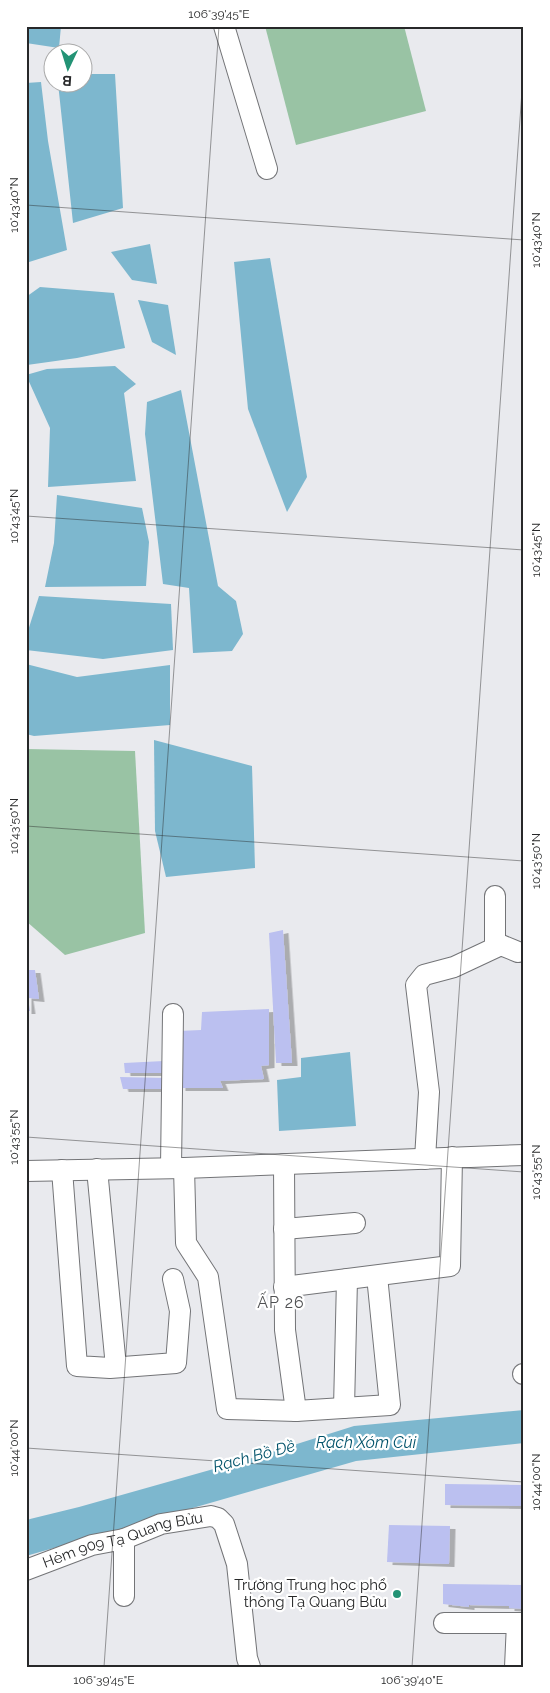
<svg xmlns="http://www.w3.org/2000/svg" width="550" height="1693" font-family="Raleway,sans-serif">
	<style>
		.green { fill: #99c3a4 }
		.water { fill: #7db7ce }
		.building { fill: #bbc0f0; filter: url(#shadow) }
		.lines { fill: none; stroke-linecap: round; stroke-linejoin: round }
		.minor-casing { stroke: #737477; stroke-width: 22 }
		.minor { stroke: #fff; stroke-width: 20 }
		.ticks { fill: none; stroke: #272829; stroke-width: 1; stroke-opacity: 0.45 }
		.poi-dot { fill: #239375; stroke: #fff; stroke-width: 2 }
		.labels { text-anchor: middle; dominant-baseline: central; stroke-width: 4.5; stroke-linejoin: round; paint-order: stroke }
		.street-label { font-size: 15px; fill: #272829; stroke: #fff }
		.poi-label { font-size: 15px; fill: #272829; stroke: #fff; text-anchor: end }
		.neighbourhood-label { font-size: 16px; letter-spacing: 1px; fill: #505153; stroke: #fff }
		.water-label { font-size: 16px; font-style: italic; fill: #00526a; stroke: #fff }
		.neatline { fill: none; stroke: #272829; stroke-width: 2 }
		.ticks-label { font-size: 12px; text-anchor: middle; fill: #272829 }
	</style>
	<defs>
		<filter id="shadow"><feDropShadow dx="5.5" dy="3" stdDeviation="0" flood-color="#0004"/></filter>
	</defs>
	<rect width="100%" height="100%" fill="#e9eaee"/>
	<!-- green -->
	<g class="green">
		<polygon points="265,26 404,26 426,111 296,145"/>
		<polygon points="26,749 135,751 145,933 65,955 26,921"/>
	</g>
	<!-- water -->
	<g class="water">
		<polygon points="26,26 61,26 59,48 26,43"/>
		<polygon points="83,74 115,74 123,208 73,223 58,83 82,82"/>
		<polygon points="41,82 48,141 67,250 26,263 26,83"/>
		<polygon points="150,244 157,284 132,280 111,252"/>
		<polygon points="270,258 307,477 287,512 248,409 234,262"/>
		<polygon points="40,287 114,293 125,348 77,358 27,365 26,297"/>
		<polygon points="138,300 168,305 176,355 152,342"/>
		<polygon points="115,366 136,384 124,393 136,481 48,487 50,428 26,375 47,369"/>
		<polygon points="181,390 218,586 236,601 243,634 232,651 193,653 189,588 163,584 145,434 147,402"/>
		<polygon points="57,495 142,508 149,542 146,586 45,587 54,543"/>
		<polygon points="39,596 171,604 173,650 103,659 26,650 26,637"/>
		<polygon points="26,664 77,677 170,665 170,725 34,736 26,734"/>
		<polygon points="154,740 252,766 255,868 166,877 155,831"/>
		<polygon points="350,1052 356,1126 279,1131 277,1080 301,1077 301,1058"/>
		<polygon points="524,1410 524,1443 356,1461 26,1556 26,1521 30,1519 79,1507 249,1459 354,1426"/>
	</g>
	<!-- building -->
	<g class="building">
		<polygon points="283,930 292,1063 276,1063 269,933"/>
		<polygon points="26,970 35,970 39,999 28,998 30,1011 26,1011"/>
		<polygon points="269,1009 269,1065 261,1066 264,1079 220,1081 223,1088 180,1088 178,1031 201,1030 202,1012"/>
		<polygon points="164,1061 165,1073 125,1073 124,1063"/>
		<polygon points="120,1077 167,1078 167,1089 123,1089"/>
		<polygon points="445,1484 524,1485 524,1506 445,1505"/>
		<polygon points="389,1525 450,1526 449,1564 387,1562"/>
		<polygon points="443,1584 524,1585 524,1609 509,1608 509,1606 469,1605 469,1607 443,1604"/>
	</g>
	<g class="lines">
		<!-- minor casing -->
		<g class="minor-casing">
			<g id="minor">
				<polyline points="224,26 267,169"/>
				<polyline points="495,896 495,947"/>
				<polyline points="425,1159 429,1092 416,985 424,975 454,967 501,945 518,952"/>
				<polyline points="284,1164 285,1330 296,1411"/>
				<polyline points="171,1168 173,1014"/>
				<polyline points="184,1168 186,1243 208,1277 227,1409 296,1411 390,1405 377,1276"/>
				<polyline points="97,1169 116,1367"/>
				<polyline points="62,1170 77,1366 110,1368 176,1363 180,1311 173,1279"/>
				<polyline points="26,1171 184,1168 524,1155"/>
				<polyline points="284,1229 355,1223"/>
				<polyline points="284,1287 450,1266 452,1157"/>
				<polyline points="523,1374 524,1374"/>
				<polyline points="344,1408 347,1279"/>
				<polyline points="124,1539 124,1596"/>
				<path id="s1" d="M26 1570 92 1545 124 1539 161 1524 211 1516 218 1518 224 1524 237 1564 247 1658 250 1667"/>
				<polyline points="444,1623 524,1623"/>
				<polyline points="515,1667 517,1623"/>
			</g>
		</g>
		<!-- minor -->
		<use href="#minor" class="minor"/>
	</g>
	<!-- ticks -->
	<path class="ticks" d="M26 205 524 240M26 516 524 550M26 826 524 861M26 1137 524 1172M26 1448 524 1482M104 1667 219 26M412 1667 524 62"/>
	<!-- markers -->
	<circle class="poi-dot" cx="397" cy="1594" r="5"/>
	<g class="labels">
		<!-- street labels -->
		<g class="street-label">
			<text stroke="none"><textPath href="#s1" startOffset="102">Hẻm 909 Tạ Quang Bửu</textPath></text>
		</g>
		<!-- poi labels -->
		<g class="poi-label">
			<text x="387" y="1585">Trường Trung học phổ<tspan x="387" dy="17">thông Tạ Quang Bửu</tspan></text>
		</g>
		<!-- neighbourhood labels -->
		<g class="neighbourhood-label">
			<text x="281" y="1302">ẤP 26</text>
		</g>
		<!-- water labels -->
		<g class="water-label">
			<text x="366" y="1442">Rạch Xóm Củi</text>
			<text transform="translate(254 1456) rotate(-15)">Rạch Bồ Đề</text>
		</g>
	</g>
	<!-- border -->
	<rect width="550" height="1693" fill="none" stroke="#ffffff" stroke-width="55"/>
	<!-- north arrow -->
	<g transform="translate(68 68) rotate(184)"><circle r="24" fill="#ffffff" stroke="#a9a9a9"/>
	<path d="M0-4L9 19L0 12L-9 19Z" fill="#239375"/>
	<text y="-8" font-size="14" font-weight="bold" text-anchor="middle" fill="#272829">B</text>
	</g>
	<rect x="28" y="28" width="494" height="1638" class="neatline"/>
	<g class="ticks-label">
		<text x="219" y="18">106°39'45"E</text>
		<text transform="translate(14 205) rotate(-90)" y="4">10°43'40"N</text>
		<text transform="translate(536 240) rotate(-90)" y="4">10°43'40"N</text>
		<text transform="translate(14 516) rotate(-90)" y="4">10°43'45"N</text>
		<text transform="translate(536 550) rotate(-90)" y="4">10°43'45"N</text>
		<text transform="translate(14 826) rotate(-90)" y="4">10°43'50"N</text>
		<text transform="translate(536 861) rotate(-90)" y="4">10°43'50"N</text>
		<text transform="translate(14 1137) rotate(-90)" y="4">10°43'55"N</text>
		<text transform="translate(536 1172) rotate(-90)" y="4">10°43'55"N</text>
		<text transform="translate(14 1448) rotate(-90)" y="4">10°44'00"N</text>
		<text transform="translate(536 1482) rotate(-90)" y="4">10°44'00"N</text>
		<text x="104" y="1684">106°39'45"E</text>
		<text x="412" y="1684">106°39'40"E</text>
	</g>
</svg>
